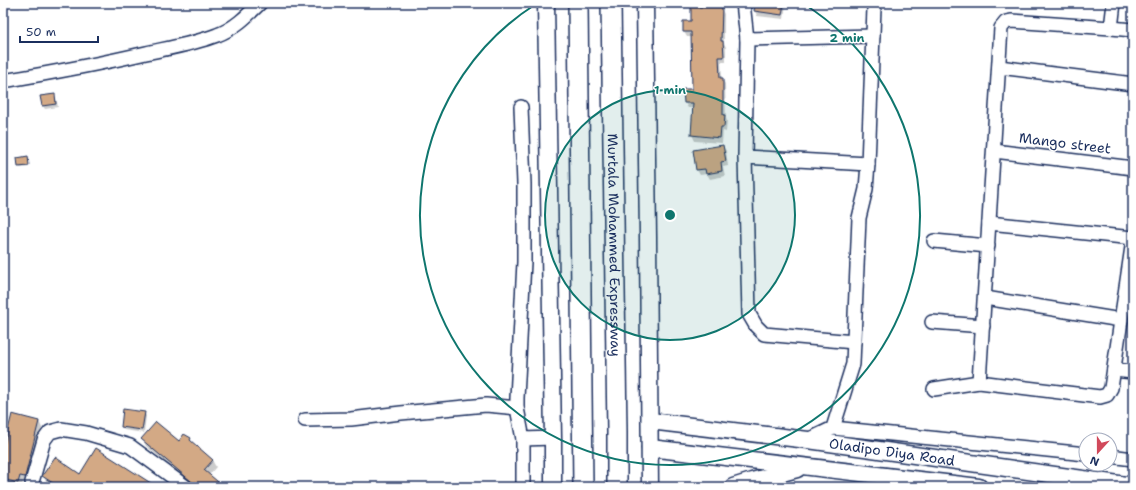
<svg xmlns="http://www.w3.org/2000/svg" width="1136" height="490" font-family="'Shantell Sans',sans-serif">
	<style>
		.shadow { fill: #0003 }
		.building { fill: #d3a985; stroke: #1b2f5e }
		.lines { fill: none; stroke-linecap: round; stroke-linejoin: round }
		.minor-casing { stroke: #1b2f5e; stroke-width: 16 }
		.major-casing { stroke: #1b2f5e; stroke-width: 19 }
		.highway-casing { stroke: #1b2f5e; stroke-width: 22 }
		.minor { stroke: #fff; stroke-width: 13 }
		.major { stroke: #fff; stroke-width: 16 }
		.highway { stroke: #fff; stroke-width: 19 }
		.ring { fill: none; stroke: #0f766e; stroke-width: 2 }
		.labels { text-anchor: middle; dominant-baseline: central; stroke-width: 3; stroke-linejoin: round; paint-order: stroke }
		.street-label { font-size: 14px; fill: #1b2f5e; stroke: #fff }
		.centre { fill: #0f766e; stroke: #fff; stroke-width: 2 }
		.ring-label { font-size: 12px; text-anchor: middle; font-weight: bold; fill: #0f766e; stroke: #fff; stroke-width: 3; stroke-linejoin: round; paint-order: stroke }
	</style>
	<rect width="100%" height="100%" fill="#fff"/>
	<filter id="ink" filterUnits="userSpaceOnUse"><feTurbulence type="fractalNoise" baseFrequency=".025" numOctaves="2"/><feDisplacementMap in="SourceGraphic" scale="8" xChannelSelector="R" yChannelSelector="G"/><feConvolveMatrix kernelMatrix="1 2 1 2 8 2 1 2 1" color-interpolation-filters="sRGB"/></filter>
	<g filter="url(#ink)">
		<!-- shadow -->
		<g class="shadow">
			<polygon points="693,3 718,3 718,8 721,8 724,14 724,43 726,47 726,62 721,62 722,78 725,84 726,118 727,121 726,132 723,131 722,143 695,141 692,135 694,108 688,108 685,103 684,90 693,90 692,37 687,37 684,32 692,22"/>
			<polygon points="756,3 786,3 784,19 757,16 755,11"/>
			<polygon points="54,95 56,98 58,107 45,109 43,106"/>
			<polygon points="723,146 726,151 728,166 723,167 725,176 710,179 707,174 700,175 697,170"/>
			<polygon points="18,159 28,159 29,167 20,168"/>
			<polygon points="144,412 146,416 144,433 124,430 122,427"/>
			<polygon points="39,421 42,428 28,483 23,482 22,487 3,487 3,454"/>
			<polygon points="143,439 180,443 190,439 193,443 212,460 216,467 209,475 222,487 195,487 146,446"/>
			<polygon points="80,475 155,487 54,487 47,482 43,476"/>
		</g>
		<!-- building -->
		<g class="building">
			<polygon points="755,3 784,3 782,15 754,11"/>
			<polygon points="691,7 722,7 721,41 723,41 724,57 719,57 720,78 723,78 723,115 725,115 724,127 721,127 720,138 691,135 693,103 684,103 683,89 692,89 691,32 683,32 683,21 691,21"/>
			<polygon points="55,94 56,104 42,106 40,96"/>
			<polygon points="723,145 726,161 721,162 722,171 706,174 705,169 696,170 693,150"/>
			<polygon points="28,156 29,166 18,167 17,158"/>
			<polygon points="123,409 145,412 142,430 121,427"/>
			<polygon points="12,414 39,421 25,477 20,476 18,483 3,479 3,450"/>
			<polygon points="156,422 179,441 184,434 191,438 190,440 213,460 204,470 224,487 198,487 141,439"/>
			<polygon points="96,448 157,487 59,487 42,476 55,457 80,474"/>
		</g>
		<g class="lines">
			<!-- minor casing -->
			<g class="minor-casing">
				<g id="minor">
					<polyline points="743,3 747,39 745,157 749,314 756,326 764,334 854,342"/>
					<polyline points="1111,28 1114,3"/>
					<polyline points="747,39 873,36"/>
					<polyline points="999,67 1133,84"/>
					<path d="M3 81C51 73 99 64 146 53 169 48 194 44 217 35 234 29 247 16 260 3"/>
					<polyline points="521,107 524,184 524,262 517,398 517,408 523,439 523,487"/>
					<polyline points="994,151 1133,168"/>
					<polyline points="745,157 868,164"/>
					<polyline points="989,223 1133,238"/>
					<polyline points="934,241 988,246"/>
					<polyline points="985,298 1121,320"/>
					<polyline points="932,322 983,326"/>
					<polyline points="1114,370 1133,372"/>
					<polyline points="979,382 1001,28 1006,22 1011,21 1111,28 1133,30"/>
					<polyline points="934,389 979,382 1100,397 1107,395 1111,388 1133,240"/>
					<polyline points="305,420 351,419 401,413 486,405 517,408"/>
					<polyline points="833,428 1086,454"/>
					<polyline points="523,439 553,438"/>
					<polyline points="808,440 833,428 853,364 859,218 866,189 868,164 874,8"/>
					<polyline points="1110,456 1133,459"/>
					<polyline points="32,482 44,440 50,432 61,429 86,433 130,446 186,487"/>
				</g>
			</g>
			<!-- major casing -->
			<g class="major-casing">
				<g id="major">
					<polyline points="546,3 553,438 553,487"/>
					<polyline points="645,3 648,237 650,487"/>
					<path id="s1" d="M650 421 808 440 1133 486"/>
					<polyline points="650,448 979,487"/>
					<polyline points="733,487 752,481 797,469"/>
				</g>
			</g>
			<!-- highway casing -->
			<g class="highway-casing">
				<g id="highway">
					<polyline points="578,3 583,487"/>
					<path id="s2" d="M611 3 617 432V487"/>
				</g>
			</g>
			<!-- minor -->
			<use href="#minor" class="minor"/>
			<!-- major -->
			<use href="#major" class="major"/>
			<!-- highway -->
			<use href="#highway" class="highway"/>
		</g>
	</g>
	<!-- distance rings -->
	<circle cx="670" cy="215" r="125" fill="#0f766e" fill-opacity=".12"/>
	<g class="ring">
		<circle cx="670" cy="215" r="125"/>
		<path d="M804 4A250 250 0 1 1 536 4"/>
	</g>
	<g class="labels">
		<!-- street labels -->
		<g class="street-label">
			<text transform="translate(1065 143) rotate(7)">Mango street</text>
			<text stroke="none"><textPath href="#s2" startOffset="242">Murtala Mohammed Expressway</textPath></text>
			<text stroke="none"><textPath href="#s1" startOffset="244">Oladipo Diya Road</textPath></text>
		</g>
	</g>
	<circle cx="670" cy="215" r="6" class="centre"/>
	<g class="ring-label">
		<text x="847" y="42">2 min</text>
		<text x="670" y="94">1 min</text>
	</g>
	<!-- margin -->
	<rect width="1136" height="490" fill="none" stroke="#fff" stroke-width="16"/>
	<rect x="8" y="8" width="1120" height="474" fill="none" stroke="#1b2f5e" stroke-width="1.5" filter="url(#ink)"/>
	<!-- north arrow -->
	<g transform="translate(1098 452) rotate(201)"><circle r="19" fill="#ffffff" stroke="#a4acbf"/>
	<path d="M0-3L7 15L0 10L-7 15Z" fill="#d1495b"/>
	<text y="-6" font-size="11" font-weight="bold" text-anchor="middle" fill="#1b2f5e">N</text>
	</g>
	<!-- scale -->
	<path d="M20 36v6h78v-6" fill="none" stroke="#1b2f5e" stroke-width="2"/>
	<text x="26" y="36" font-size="12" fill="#1b2f5e" stroke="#ffffff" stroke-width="3" paint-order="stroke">50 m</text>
</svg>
